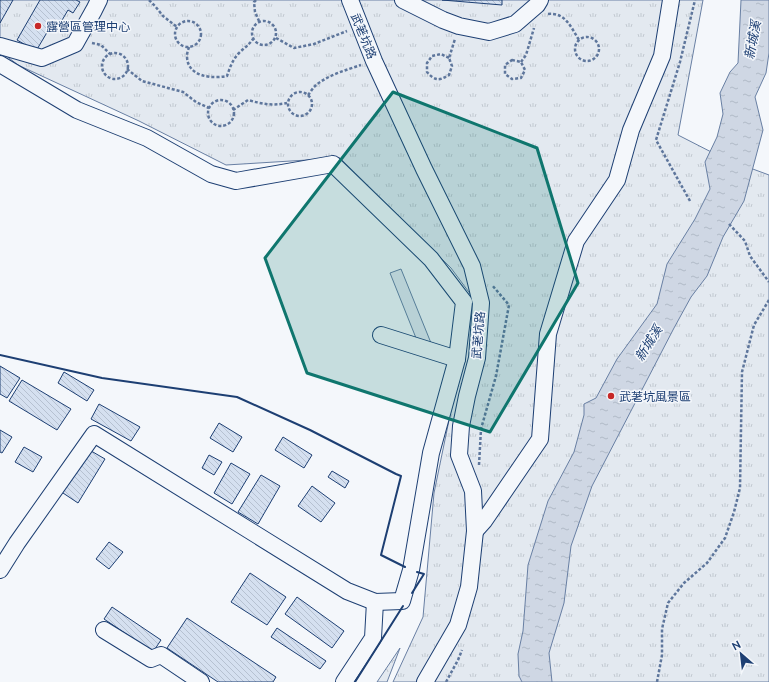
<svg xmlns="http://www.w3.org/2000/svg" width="769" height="682" font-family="Ubuntu,'Noto Sans TC',sans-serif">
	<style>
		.forest { fill: url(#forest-crowns); stroke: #687fa3 }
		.park { fill: url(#park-tufts); stroke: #687fa3 }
		.parking { fill: #e3e8f0; stroke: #687fa3 }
		.water { fill: url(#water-ripples); stroke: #687fa3 }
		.building { fill: url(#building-back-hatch); stroke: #1d3f73 }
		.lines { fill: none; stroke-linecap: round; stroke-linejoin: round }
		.minor-casing { stroke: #1d3f73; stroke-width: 18 }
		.path { stroke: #5e769c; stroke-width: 2.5; stroke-dasharray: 3 2; stroke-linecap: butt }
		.minor { stroke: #f4f7fb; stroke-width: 16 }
		.wall { stroke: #1d3f73; stroke-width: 2 }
		.marked { fill: #0f766e; fill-opacity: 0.2; stroke: #0f766e; stroke-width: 3; stroke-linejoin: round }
		.poi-dot { fill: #c62828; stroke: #f4f7fb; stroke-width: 1.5 }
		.labels { text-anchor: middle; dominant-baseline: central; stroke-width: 3; stroke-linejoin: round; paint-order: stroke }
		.poi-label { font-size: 12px; fill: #1d3f73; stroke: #f4f7fb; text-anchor: start }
		.street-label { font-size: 12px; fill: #1d3f73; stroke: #f4f7fb }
		.water-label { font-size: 13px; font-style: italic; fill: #1d3f73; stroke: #f4f7fb }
	</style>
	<defs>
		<pattern id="forest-crowns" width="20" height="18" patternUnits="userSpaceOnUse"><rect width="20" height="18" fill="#e3e9f0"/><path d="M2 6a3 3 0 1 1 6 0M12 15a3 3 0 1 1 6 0" fill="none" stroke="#c2c9d1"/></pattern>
		<pattern id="park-tufts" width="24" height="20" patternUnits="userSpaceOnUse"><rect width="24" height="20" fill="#e3e9f0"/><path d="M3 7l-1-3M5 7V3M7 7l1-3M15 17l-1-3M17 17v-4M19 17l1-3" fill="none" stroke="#c2c9d1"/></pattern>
		<pattern id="water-ripples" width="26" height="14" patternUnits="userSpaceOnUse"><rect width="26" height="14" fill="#cfd7e4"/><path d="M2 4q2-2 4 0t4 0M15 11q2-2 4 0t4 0" fill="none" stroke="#b1bac7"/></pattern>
		<pattern id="building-back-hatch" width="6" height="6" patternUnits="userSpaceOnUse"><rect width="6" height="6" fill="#d5e0f0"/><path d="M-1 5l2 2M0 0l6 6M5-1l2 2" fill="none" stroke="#b6c1d1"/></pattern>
	</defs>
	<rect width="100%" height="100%" fill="#f4f7fb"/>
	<!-- forest -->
	<polygon class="forest" points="400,648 387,682 377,682"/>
	<!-- park -->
	<polygon class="park" points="0,0 703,0 678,135 723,158 769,175 769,682 393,682 423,617 434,493 474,299 451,268 340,158 226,165 139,121 18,65 0,51"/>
	<!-- parking -->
	<polygon class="parking" points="401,269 431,343 420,348 390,273"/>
	<!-- water -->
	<polygon class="water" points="741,0 769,0 769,53 766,73 755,97 763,130 744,201 723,237 707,276 691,297 674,328 592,486 571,546 564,603 549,653 552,682 522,682 519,676 518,654 523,631 528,565 548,501 574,452 584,415 584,404 596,398 617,359 657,304 667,264 695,219 710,189 705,162 717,137 723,114 720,93 730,72 738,63"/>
	<!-- building -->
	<g class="building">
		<polygon points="0,0 13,0 0,23"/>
		<polygon points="40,0 76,0 80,2 73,13 68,10 58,27 52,24 36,51 17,40"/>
		<polygon points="442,0 502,0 502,5"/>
		<polygon points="0,366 20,378 7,398 0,394"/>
		<polygon points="64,372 94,390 87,401 58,383"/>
		<polygon points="22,380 71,409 57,430 9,401"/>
		<polygon points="99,404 140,427 131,441 91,419"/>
		<polygon points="219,423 242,437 233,452 210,438"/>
		<polygon points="0,430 12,437 2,453 0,452"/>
		<polygon points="283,437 312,455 304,468 275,450"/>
		<polygon points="24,447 42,457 33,472 15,462"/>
		<polygon points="86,448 105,459 78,503 60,491"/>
		<polygon points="209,455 222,462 214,475 202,468"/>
		<polygon points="231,463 250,474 232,504 214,493"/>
		<polygon points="332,471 349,481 345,488 328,477"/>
		<polygon points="261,475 280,486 258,524 238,512"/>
		<polygon points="312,486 335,503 321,522 298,506"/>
		<polygon points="109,542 123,552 109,569 96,559"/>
		<polygon points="250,573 286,597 267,625 231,602"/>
		<polygon points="297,597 344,631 332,648 285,614"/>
		<polygon points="112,607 161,640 153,652 104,619"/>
		<polygon points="187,618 276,677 273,682 218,682 167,648"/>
		<polygon points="277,628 326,661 320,669 271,637"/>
	</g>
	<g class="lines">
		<!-- minor casing -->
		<g class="minor-casing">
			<g id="minor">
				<polyline points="350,0 374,61 424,169 472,266 481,303 477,358 467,396 461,426 459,455 473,491 475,531 469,587 458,625 425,682"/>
				<polyline points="403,0 443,20 459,26 489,32 515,24 537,5 540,0"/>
				<polyline points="0,46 42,58 75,44 94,10 99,0"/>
				<polyline points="0,64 77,110 147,138 211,174 236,181 333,164 431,259 464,302 457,359 431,453 411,570 402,601 375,602 347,591 94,434 17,543 0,570"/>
				<polyline points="381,335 457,359"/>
				<polyline points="475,531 484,521 540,439 548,334 576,241 617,180 631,130 662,56 671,0"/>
				<polyline points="104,630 151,659 161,655 201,682"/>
				<polyline points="344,682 373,638 375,602"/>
			</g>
		</g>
		<!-- path -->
		<g class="path">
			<polyline points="149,0 155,6 163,16 177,27"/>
			<polyline points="256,0 254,2 255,12 259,21"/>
			<path d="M548 14C565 12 571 27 579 40"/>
			<circle cx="264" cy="33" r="12"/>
			<circle cx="188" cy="34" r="13"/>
			<circle cx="587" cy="49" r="12"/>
			<polyline points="276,38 294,48 314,44 347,31"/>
			<polyline points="92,43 101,45 110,54"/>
			<path d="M189 47C188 50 187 53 187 56 187 77 212 79 227 76 230 67 233 59 239 53 244 48 249 45 253 39"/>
			<circle cx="115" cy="66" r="13"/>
			<path d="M449 58 441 54 432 56 427 63V72C435 81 439 81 449 75L452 66 449 58 455 39"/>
			<polygon points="512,60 521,62 525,70 521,78 512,79 505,74 505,65"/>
			<polyline points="521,62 526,55 534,28"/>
			<polyline points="127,69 142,81 183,92 196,102 209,108"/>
			<circle cx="300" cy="104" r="12"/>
			<path d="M308 95C310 93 312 89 314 87 325 76 346 70 361 65"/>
			<circle cx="221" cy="113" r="13"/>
			<path d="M233 110 248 100C262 104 272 106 287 103"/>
			<polyline points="690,201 656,140 680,62 695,0"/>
			<polyline points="729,224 745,241 750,256 769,282"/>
			<polyline points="479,465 481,429 496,376 509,305 492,285"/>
			<polyline points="446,682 458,660 462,650"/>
			<polyline points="657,682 662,655 662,629 668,603 684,583 707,563 725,538 734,512 740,488 742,372 754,325 769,300"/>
		</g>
		<!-- minor -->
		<use href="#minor" class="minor"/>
		<!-- wall -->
		<g class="wall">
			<polyline points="0,355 102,378 237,397 310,430 396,474 401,476 381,555 405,567"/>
			<polyline points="412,593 424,574 417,572"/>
			<polyline points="355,682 403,606"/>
		</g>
	</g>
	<!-- marked area -->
	<path class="marked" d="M393 92 537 148 578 283 490 432 307 373 265 258Z"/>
	<!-- markers -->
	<g class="poi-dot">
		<circle cx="38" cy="26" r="4"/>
		<circle cx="611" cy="396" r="4"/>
	</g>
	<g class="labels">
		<!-- poi labels -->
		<g class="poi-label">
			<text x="46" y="26">露營區管理中心</text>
			<text x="619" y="396">武荖坑風景區</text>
		</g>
		<!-- street labels -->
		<g class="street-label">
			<text transform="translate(364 36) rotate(68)">武荖坑路</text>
			<text transform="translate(478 335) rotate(-85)">武荖坑路</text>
		</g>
		<!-- water labels -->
		<g class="water-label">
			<text transform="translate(752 40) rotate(-79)">新城溪</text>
			<text transform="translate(648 343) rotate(-58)">新城溪</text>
		</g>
	</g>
	<!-- north arrow -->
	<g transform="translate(741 654) rotate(332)" stroke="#f4f7fb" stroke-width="3" paint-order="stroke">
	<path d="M0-3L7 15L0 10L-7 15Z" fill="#1d3f73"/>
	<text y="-6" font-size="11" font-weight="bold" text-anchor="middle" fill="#1d3f73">N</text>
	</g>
</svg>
